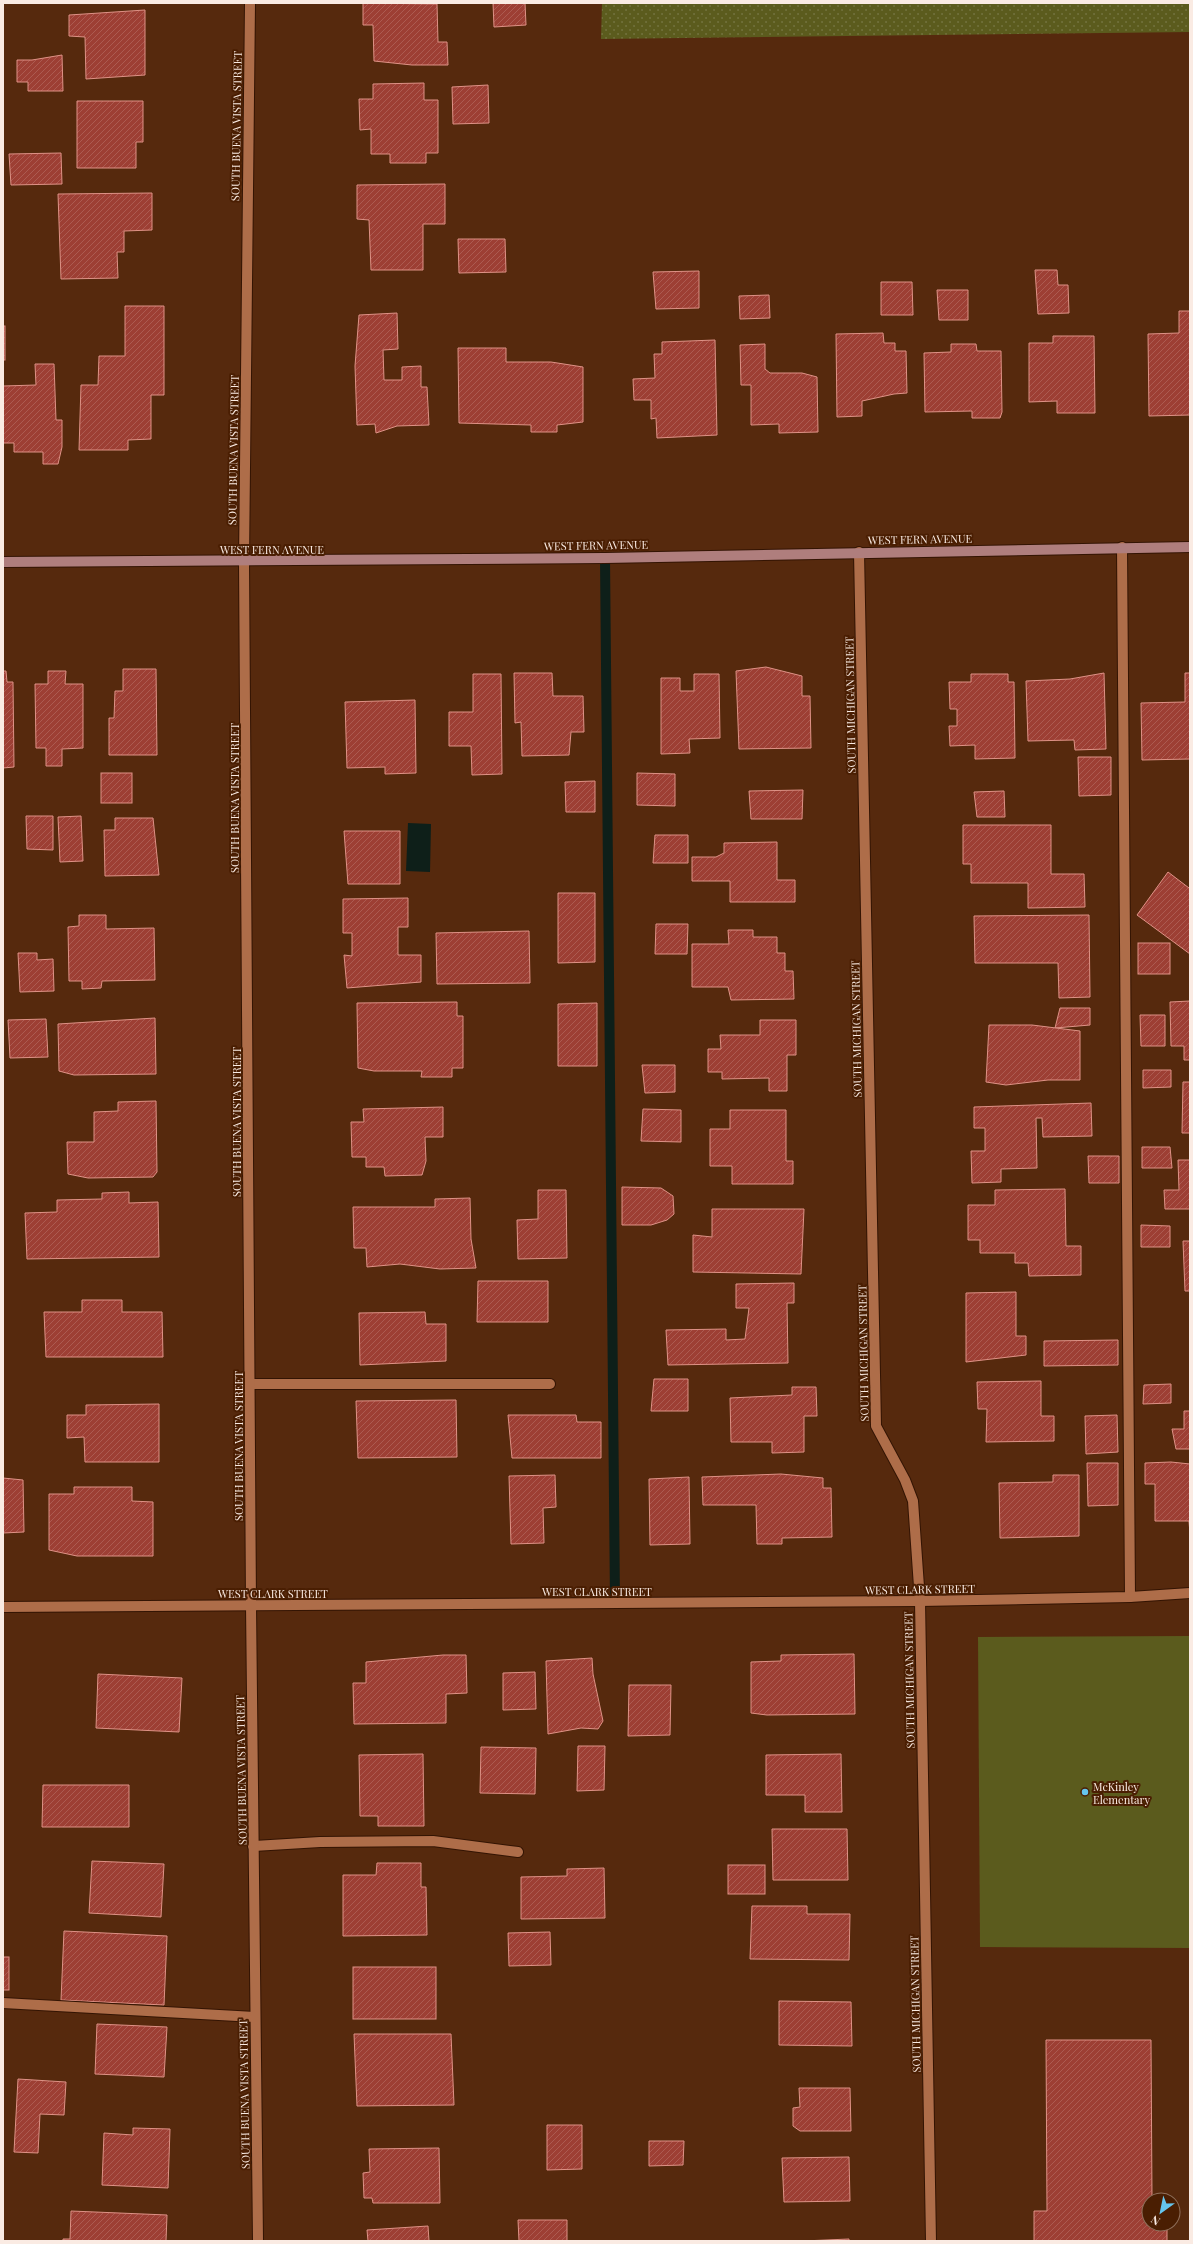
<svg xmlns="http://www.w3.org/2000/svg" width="1193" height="2244" font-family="'Playfair Display',serif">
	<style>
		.grass { fill: url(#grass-dots) }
		.garden { fill: #5b5b1d }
		.water { fill: #0e1f19 }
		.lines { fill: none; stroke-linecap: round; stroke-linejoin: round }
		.stream { stroke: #0e1f19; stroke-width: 10 }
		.building { fill: url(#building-hatch); stroke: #df9286 }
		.lane-casing { stroke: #331403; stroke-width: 12 }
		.street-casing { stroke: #331403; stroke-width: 12 }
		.secondary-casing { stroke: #331403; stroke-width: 12 }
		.lane { stroke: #ae6d49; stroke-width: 10 }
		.street { stroke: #ae6d49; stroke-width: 10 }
		.secondary { stroke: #af7e7d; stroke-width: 10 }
		.poi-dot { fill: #65c5ee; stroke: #4a1e02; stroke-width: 1.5 }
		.labels { text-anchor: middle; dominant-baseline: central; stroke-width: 4; stroke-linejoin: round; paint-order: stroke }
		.street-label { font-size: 11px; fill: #faebe3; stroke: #4a1e02 }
		.poi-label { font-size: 11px; fill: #faebe3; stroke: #4a1e02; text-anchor: start }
	</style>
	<defs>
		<pattern id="grass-dots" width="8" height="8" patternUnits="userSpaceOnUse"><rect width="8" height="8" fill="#5b5b1d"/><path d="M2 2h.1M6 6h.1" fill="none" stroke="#73733e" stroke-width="1.8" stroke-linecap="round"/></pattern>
		<pattern id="building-hatch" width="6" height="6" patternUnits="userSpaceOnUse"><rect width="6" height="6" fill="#9d3f34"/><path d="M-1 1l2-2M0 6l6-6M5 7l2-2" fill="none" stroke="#ac5b51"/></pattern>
	</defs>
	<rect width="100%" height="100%" fill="#56290d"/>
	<!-- grass -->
	<polygon class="grass" points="602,3 1190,3 1190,32 601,39"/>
	<!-- garden -->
	<polygon class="garden" points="1190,1636 1190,1948 980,1947 978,1637"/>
	<!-- water -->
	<polygon class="water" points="408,823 431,824 430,872 406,871"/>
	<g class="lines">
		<!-- stream -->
		<polyline class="stream" points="605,558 615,1602"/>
	</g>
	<!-- building -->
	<g class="building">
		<polygon points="363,3 437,4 438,42 447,42 448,65 412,65 374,61 373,25 363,25"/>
		<polygon points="493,3 525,3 526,25 494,27"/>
		<polygon points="145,10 145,75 86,79 85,37 69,36 69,15"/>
		<polygon points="62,55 63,91 28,91 28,82 17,82 17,60 32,60"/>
		<polygon points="424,83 424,100 438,100 438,153 426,153 426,163 390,163 390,154 371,154 371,129 360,130 359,99 373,99 373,84"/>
		<polygon points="488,85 489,123 453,124 452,87"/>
		<polygon points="77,101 143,101 143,142 136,142 136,168 77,168"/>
		<polygon points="61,153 62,184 11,185 9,154"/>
		<polygon points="445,184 445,224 423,224 423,270 371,270 369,220 357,219 357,185"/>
		<polygon points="152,193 152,230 124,231 124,252 117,252 118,278 61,279 58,194"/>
		<polygon points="458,239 505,239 506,272 459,273"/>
		<polygon points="1035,270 1057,270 1058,285 1068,285 1069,313 1038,314"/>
		<polygon points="699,271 699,308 656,309 653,272"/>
		<polygon points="881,282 912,282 913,315 881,315"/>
		<polygon points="937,290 968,290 968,320 939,320"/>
		<polygon points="769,295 770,318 740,319 739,296"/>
		<polygon points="125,306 164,306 164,395 151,395 151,439 128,440 128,450 79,450 81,385 98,385 99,356 125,356"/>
		<polygon points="1179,311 1190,311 1190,415 1149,416 1148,334 1179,333"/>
		<polygon points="397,313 398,349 383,350 384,380 402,380 402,367 421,366 421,387 427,387 429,425 397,426 376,433 375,424 357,425 355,366 359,315"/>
		<rect x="3" y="326" width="2" height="34"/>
		<polygon points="883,333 884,343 895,343 895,351 906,351 907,393 894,394 862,401 862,416 837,417 836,334"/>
		<polygon points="1053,336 1094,336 1095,413 1057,413 1057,401 1029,402 1029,343 1053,343"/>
		<polygon points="715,340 717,435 657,438 656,418 651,419 651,400 634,400 633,379 655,378 654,354 662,354 662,342"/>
		<polygon points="765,344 765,369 770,373 802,373 817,377 818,432 779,433 779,424 751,425 751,385 741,385 740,345"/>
		<polygon points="951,344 976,344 977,351 1001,351 1002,412 1000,418 972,418 972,411 925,412 924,353 951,352"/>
		<polygon points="458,348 506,348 506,362 551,362 583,367 583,422 557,425 557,432 531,432 531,425 459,423"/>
		<polygon points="35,364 54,364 56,420 62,420 62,447 58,464 43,464 43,452 14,452 14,443 3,443 3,386 36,385"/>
		<polygon points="766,667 802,676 802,696 810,696 811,748 739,749 736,671"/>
		<polygon points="123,669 156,669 157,755 109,755 109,718 114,718 115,691 123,691"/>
		<polygon points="3,671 6,671 7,682 13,682 14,767 3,768"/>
		<polygon points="48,671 66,671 65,684 83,684 83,748 62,749 62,766 46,766 46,748 36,748 35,684 48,684"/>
		<polygon points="514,673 552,673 553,696 583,696 584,732 571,732 569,755 522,756 521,722 515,723"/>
		<polygon points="1104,673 1106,749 1075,750 1074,740 1028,741 1026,681 1070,679"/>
		<polygon points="1185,673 1190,673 1190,759 1142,760 1141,703 1185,702"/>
		<polygon points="473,674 501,674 502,774 472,775 471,746 449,746 449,712 473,712"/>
		<polygon points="694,674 719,674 720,738 689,739 690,753 661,754 661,678 680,678 680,691 694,691"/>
		<polygon points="971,674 1008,674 1008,682 1014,682 1015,758 975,759 975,745 950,746 949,726 957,726 957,709 950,709 949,682 971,682"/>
		<polygon points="415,700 416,773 385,774 385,767 347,768 345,702"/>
		<polygon points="1078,757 1111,757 1111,795 1079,796"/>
		<rect x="101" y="773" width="31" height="30"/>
		<polygon points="637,773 675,774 675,806 637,805"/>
		<polygon points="595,781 595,812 566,812 565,782"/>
		<polygon points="803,790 802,819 751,819 749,791"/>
		<polygon points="1004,791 1005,817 977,817 974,792"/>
		<polygon points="26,816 53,816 53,850 27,849"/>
		<polygon points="81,816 83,861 60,862 58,817"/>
		<polygon points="115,818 153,818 159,875 105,876 104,830 115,830"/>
		<polygon points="963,825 1051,825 1051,874 1084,874 1085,907 1028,908 1028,883 971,883 971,864 963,864"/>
		<polygon points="344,831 400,831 400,884 348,884"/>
		<polygon points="655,835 688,835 688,863 653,863"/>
		<polygon points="777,842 777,880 795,880 795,902 730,902 730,881 692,881 692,857 716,857 724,853 724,843"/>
		<polygon points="1168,872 1189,888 1190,886 1190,954 1137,915"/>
		<polygon points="558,893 595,893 595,962 558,963"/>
		<polygon points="408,898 408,927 398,927 398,955 421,955 421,982 347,988 344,955 352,956 352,933 343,933 343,899"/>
		<polygon points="79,915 106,915 106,929 154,928 155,980 102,981 101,988 82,989 82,981 69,981 68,927 79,926"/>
		<polygon points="1089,915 1090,997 1059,998 1058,963 975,963 974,916"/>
		<polygon points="656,924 688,924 687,954 655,954"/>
		<polygon points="728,930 753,930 753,937 777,937 777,953 785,953 785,971 793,971 794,999 731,1000 728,987 692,987 692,944 729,944"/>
		<polygon points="529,931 530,983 437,984 436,933"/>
		<rect x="1138" y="943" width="32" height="31"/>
		<polygon points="18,953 37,953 37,960 53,959 54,991 20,992"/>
		<polygon points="1190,1001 1190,1060 1184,1060 1184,1046 1171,1046 1170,1002"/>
		<polygon points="457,1002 457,1016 463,1016 463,1068 452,1068 452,1077 421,1077 422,1071 374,1071 358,1068 357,1003"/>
		<polygon points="597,1003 597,1066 558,1066 558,1004"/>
		<polygon points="1060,1008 1090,1008 1090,1025 1055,1028"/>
		<polygon points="1140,1015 1165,1015 1165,1046 1141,1046"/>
		<polygon points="155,1018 156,1074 74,1075 59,1071 58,1024"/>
		<polygon points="46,1019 48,1057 10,1058 8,1020"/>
		<polygon points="760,1020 796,1020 796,1055 787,1055 787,1091 769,1091 769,1078 722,1079 722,1072 708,1072 708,1049 721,1049 720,1035 760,1035"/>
		<polygon points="989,1025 1032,1025 1080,1031 1080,1080 1048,1080 1006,1085 986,1082"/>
		<polygon points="642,1065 675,1065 675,1092 645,1093"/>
		<polygon points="1143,1070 1171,1070 1171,1087 1143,1088"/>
		<polygon points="1183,1082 1190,1082 1190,1133 1182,1133"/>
		<polygon points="156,1101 157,1172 153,1177 88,1178 68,1174 67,1142 94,1142 94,1112 118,1111 118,1102"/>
		<polygon points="1091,1103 1092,1136 1043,1137 1042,1118 1036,1118 1037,1168 1001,1169 1001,1182 972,1183 971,1151 985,1151 985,1128 974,1128 974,1107"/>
		<polygon points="443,1107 443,1137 425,1137 426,1161 422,1175 385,1176 384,1167 366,1167 366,1157 352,1157 351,1122 364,1122 363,1109"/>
		<polygon points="643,1109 681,1110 681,1142 641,1141"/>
		<polygon points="730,1110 786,1110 786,1161 793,1161 793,1184 732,1184 732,1166 710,1166 710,1129 730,1129"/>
		<polygon points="1142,1147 1170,1147 1172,1168 1142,1168"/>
		<polygon points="1088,1156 1119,1156 1119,1183 1089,1183"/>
		<polygon points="1178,1160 1190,1160 1190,1209 1165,1209 1164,1190 1179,1190"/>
		<polygon points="622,1187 661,1188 673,1196 674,1214 667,1220 651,1225 622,1225"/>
		<polygon points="1065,1189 1066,1246 1081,1246 1081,1275 1029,1276 1028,1263 1015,1263 1015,1253 980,1253 980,1240 968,1240 968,1205 995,1205 995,1190"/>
		<polygon points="538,1190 566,1190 567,1258 518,1259 517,1220 538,1219"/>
		<polygon points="129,1192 129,1203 158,1202 159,1257 27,1259 25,1213 57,1212 57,1200 102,1199 102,1193"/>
		<polygon points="470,1198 471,1239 476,1268 440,1269 400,1264 367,1267 366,1248 354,1248 353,1207 435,1207 435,1199"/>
		<polygon points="712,1209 804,1209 801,1274 693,1272 693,1235 712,1237"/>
		<polygon points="1141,1225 1170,1226 1170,1247 1141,1247"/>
		<polygon points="1183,1241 1190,1241 1190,1291 1185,1291"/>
		<polygon points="478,1281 548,1281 548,1322 477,1322"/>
		<polygon points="794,1283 794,1303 787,1303 788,1363 668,1365 666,1330 726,1329 726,1340 745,1339 749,1308 736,1308 736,1284"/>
		<polygon points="1016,1292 1016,1336 1026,1336 1026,1355 966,1362 966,1293"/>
		<polygon points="82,1300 122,1300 122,1312 162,1312 163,1357 46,1357 44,1312 82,1312"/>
		<polygon points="425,1312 426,1324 446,1324 446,1361 360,1365 359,1313"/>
		<polygon points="1118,1340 1118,1365 1044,1366 1044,1341"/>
		<polygon points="654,1379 688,1379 688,1411 651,1411"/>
		<polygon points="1041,1381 1041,1416 1054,1416 1054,1441 986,1442 987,1409 978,1409 977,1382"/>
		<polygon points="1171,1384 1171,1403 1143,1404 1144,1385"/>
		<polygon points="792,1387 816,1387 817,1416 804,1416 804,1452 772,1453 772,1442 731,1442 730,1398 792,1395"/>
		<polygon points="456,1400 457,1457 358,1458 356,1401"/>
		<polygon points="159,1404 159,1462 85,1462 84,1437 67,1438 67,1415 86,1415 86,1405"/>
		<polygon points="1184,1411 1190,1411 1190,1449 1176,1449 1172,1429 1184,1429"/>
		<polygon points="508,1415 576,1415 577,1422 601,1422 601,1458 512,1458"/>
		<polygon points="1117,1415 1118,1452 1086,1454 1085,1416"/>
		<polygon points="1171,1462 1190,1464 1190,1534 1189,1521 1155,1521 1155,1484 1145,1484 1145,1463"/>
		<polygon points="1087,1463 1118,1463 1118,1505 1088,1506"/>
		<polygon points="781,1474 823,1478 823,1488 831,1488 832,1537 782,1538 782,1544 757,1544 756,1505 703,1505 702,1477"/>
		<polygon points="555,1475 556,1507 543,1508 544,1543 511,1544 509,1476"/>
		<polygon points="1053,1475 1079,1475 1079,1536 1000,1538 999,1483 1053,1482"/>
		<polygon points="689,1477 690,1544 650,1545 649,1479"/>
		<polygon points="3,1478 23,1480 24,1532 3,1533"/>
		<polygon points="74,1487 132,1487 132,1501 153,1502 153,1556 77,1556 49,1550 49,1494 74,1494"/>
		<polygon points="854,1654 855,1714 767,1715 751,1713 751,1662 781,1661 781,1655"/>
		<polygon points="443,1655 466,1655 467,1693 446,1694 446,1723 354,1724 353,1683 366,1683 366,1662"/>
		<polygon points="592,1658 593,1674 603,1721 598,1729 581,1728 548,1734 546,1661"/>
		<polygon points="535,1672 536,1709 503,1710 503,1673"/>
		<polygon points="98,1674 182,1678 179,1732 96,1728"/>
		<polygon points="629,1685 671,1685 670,1735 628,1736"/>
		<polygon points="578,1746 605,1746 604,1790 577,1791"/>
		<polygon points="481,1747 536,1748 535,1794 480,1793"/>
		<polygon points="423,1754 424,1826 378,1826 378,1816 360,1816 359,1755"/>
		<polygon points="841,1754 842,1812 805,1812 805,1795 766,1795 766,1755"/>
		<polygon points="43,1785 129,1785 129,1827 42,1827"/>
		<polygon points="772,1829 847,1829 848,1880 773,1880"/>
		<polygon points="92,1861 164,1864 161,1917 89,1913"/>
		<polygon points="377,1863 421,1863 421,1887 426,1887 427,1935 343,1936 343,1875 376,1875"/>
		<rect x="728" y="1865" width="37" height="29"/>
		<polygon points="604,1868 605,1918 521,1919 521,1877 567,1876 567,1869"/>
		<polygon points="752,1906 807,1906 807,1914 850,1914 849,1960 750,1959"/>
		<polygon points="64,1931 167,1936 164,2005 61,2000"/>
		<polygon points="550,1932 551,1965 509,1966 508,1933"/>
		<rect x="3" y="1957" width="6" height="33"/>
		<rect x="353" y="1967" width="83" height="52"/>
		<polygon points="779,2001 851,2002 852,2046 779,2045"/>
		<polygon points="97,2024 167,2027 164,2077 95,2074"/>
		<polygon points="354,2034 451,2034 454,2105 357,2106"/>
		<polygon points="1046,2040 1151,2040 1152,2200 1149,2200 1149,2224 1167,2224 1167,2241 1034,2241 1034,2211 1047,2211"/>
		<polygon points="18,2079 66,2082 64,2115 40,2114 38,2153 14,2152"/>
		<polygon points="799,2088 850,2088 851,2131 800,2131 793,2126 793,2108 800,2107"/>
		<polygon points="547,2125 582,2125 582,2169 547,2170"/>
		<polygon points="133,2128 170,2129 168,2188 102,2185 104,2133 133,2135"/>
		<polygon points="649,2141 684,2141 683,2165 649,2166"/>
		<polygon points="439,2148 440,2203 373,2203 372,2198 364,2198 363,2173 370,2172 369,2149"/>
		<polygon points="849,2157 850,2201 784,2202 782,2158"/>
		<polygon points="71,2211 167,2215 166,2241 63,2241 63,2239 70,2239"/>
		<polygon points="518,2220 567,2220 567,2241 519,2241"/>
		<polygon points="428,2226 429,2241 368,2241 367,2230"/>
		<polygon points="849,2239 849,2241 803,2241"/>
	</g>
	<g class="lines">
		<!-- lane casing -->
		<g class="lane-casing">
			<g id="lane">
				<polyline points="1122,547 1130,1597"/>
				<polyline points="250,1384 550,1384"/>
				<polyline points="253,1846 320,1842 433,1841 518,1852"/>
				<polyline points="3,2003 255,2017"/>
			</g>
		</g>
		<!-- street casing -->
		<g class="street-casing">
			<g id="street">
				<polyline points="250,3 244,561 251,1605 258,2241"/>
				<polyline points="859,552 876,1426 905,1480 913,1501 920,1601 931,2241"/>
				<polyline points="3,1607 920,1601 1130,1597 1190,1593"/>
			</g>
		</g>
		<!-- secondary casing -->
		<g class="secondary-casing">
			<polyline id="secondary" points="3,562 605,558 1190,547"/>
		</g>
		<!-- lane -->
		<use href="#lane" class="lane"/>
		<!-- street -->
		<use href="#street" class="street"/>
		<!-- secondary -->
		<use href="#secondary" class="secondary"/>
	</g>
	<!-- markers -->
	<circle class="poi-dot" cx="1085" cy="1792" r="4"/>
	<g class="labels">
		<!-- street labels -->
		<g class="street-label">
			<text transform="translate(236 126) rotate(-89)">SOUTH BUENA VISTA STREET</text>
			<text transform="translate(233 450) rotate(-89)">SOUTH BUENA VISTA STREET</text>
			<text transform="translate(920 539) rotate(-1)">WEST FERN AVENUE</text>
			<text transform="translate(596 545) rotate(-1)">WEST FERN AVENUE</text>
			<text x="272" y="549">WEST FERN AVENUE</text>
			<text transform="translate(850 705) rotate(-91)">SOUTH MICHIGAN STREET</text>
			<text transform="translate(234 798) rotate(-90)">SOUTH BUENA VISTA STREET</text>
			<text transform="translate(856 1029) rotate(-91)">SOUTH MICHIGAN STREET</text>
			<text transform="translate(236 1122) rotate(-90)">SOUTH BUENA VISTA STREET</text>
			<text transform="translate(863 1353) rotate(-91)">SOUTH MICHIGAN STREET</text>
			<text transform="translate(238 1446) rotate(-90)">SOUTH BUENA VISTA STREET</text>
			<text transform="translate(920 1589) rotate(-1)">WEST CLARK STREET</text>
			<text x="597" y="1591">WEST CLARK STREET</text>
			<text x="273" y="1593">WEST CLARK STREET</text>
			<text transform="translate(909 1680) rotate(-91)">SOUTH MICHIGAN STREET</text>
			<text transform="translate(241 1770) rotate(-91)">SOUTH BUENA VISTA STREET</text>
			<text transform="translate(915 2004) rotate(-91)">SOUTH MICHIGAN STREET</text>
			<text transform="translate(244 2094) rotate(-91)">SOUTH BUENA VISTA STREET</text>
		</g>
		<!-- poi labels -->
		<g class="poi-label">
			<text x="1093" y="1786">McKinley<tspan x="1093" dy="13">Elementary</tspan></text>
		</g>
	</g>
	<!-- border -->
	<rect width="1193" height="2244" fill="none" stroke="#faebe3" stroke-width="8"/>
	<!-- north arrow -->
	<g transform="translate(1161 2212) rotate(213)"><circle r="19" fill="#4a1e02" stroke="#90705c"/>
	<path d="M0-3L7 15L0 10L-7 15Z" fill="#65c5ee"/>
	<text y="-6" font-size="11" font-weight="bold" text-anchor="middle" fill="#faebe3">N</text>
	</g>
</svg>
